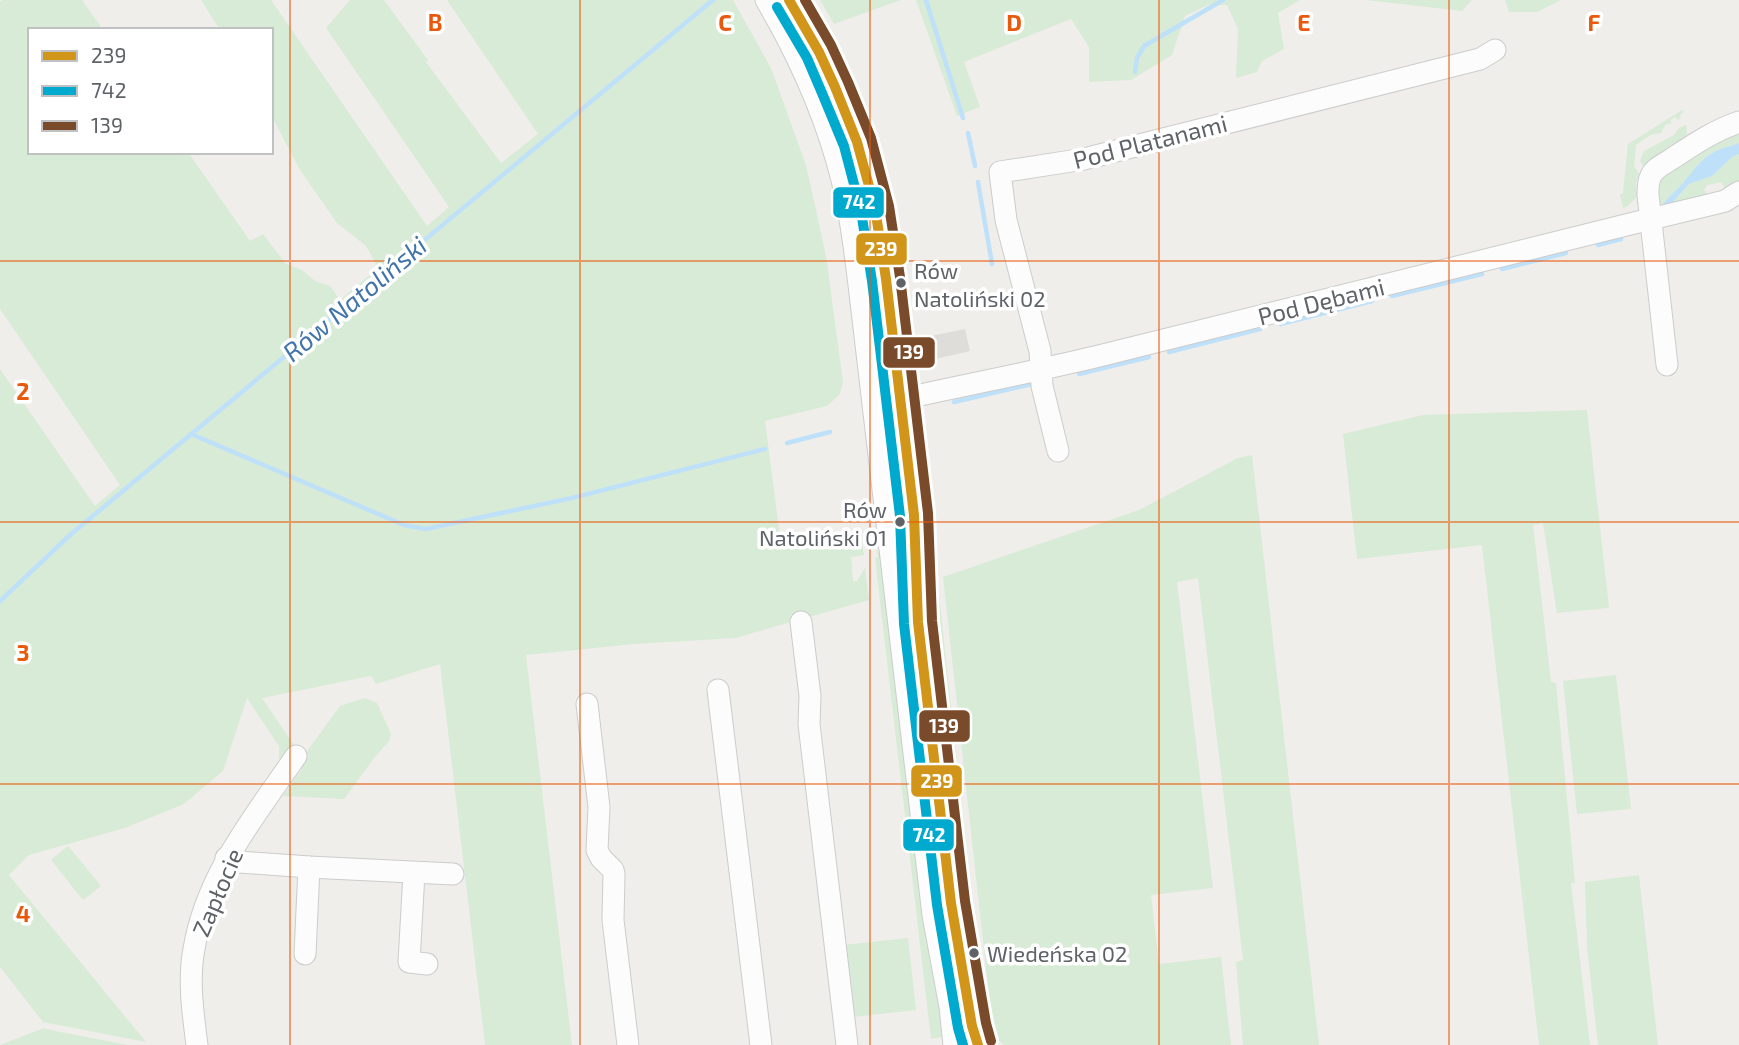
<svg xmlns="http://www.w3.org/2000/svg" width="1739" height="1045" font-family="'Exo 2',sans-serif">
	<style>
		.industrial { fill: #dfddda }
		.green { fill: #d8ebd6 }
		.water { fill: #bfe0f9 }
		.lines { fill: none; stroke-linecap: round; stroke-linejoin: round }
		.stream { stroke: #bfe0f9; stroke-width: 4.5 }
		.minor-casing { stroke: #cbcccc; stroke-width: 23 }
		.minor { stroke: #fdfcfc; stroke-width: 21 }
		.bus-1-casing { stroke: #fff; stroke-width: 16 }
		.bus-2-casing { stroke: #fff; stroke-width: 16 }
		.bus-3-casing { stroke: #fff; stroke-width: 16 }
		.bus-1 { stroke: #d1951a; stroke-width: 10 }
		.bus-2 { stroke: #00a9ce; stroke-width: 10 }
		.bus-3 { stroke: #7a4b2a; stroke-width: 10 }
		.grid { fill: none; stroke: #e8590c; stroke-width: 2; stroke-opacity: 0.55 }
		.bus-dot { fill: #5f6368; stroke: #fff; stroke-width: 2.5 }
		.labels { text-anchor: middle; dominant-baseline: central; stroke-width: 7; stroke-linejoin: round; paint-order: stroke }
		.bus-label { font-size: 22px; fill: #5f6368; stroke: #fff; text-anchor: start }
		.street-label { font-size: 24px; fill: #5f6368; stroke: #fff }
		.water-label { font-size: 26px; font-style: italic; fill: #4174aa; stroke: #fff }
		.grid-label { font-size: 23px; text-anchor: middle; font-weight: bold; fill: #e8590c; stroke: #fff; stroke-width: 7; stroke-linejoin: round; paint-order: stroke }
		.line-badge { stroke: #fff; stroke-width: 2.5 }
		.badge-label { font-size: 19px; text-anchor: middle; font-weight: bold; fill: #fff }
	</style>
	<rect width="100%" height="100%" fill="#efeeea"/>
	<!-- industrial -->
	<polygon class="industrial" points="965,329 970,351 931,360 926,337"/>
	<!-- green -->
	<g class="green">
		<polygon points="2,0 82,0 103,30 30,30 30,152 188,152 250,241 263,234 286,264 302,270 315,281 330,286 340,300 378,268 366,246 337,223 300,170 271,115 271,30 220,30 201,0 271,0 427,226 449,207 326,28 350,0 384,0 428,60 426,62 501,163 538,134 447,0 733,0 771,68 806,165 826,256 843,382 840,394 827,406 765,421 781,544 860,533 864,555 851,557 853,581 857,581 865,568 869,600 735,638 634,644 526,655 572,1045 485,1045 440,664 376,684 371,676 262,698 294,745 283,761 279,760 279,746 247,698 223,771 184,804 125,828 29,855 9,875 146,1042 43,1022 0,967 0,369 95,506 120,485 0,309 0,2"/>
		<polygon points="776,0 780,0 831,94 864,192 888,361 883,361 877,304 858,213"/>
		<path d="M801 0H812C862 81 888 163 900 258H897L887 231V220L877 174 858 114 823 37Z"/>
		<polygon points="820,0 901,0 834,24"/>
		<polygon points="916,0 1300,0 1278,13 1284,49 1262,61 1257,72 1236,78 1238,29 1227,5 1208,5 1185,16 1172,55 1131,80 1089,82 1089,47 1071,19 964,62 980,107 957,116"/>
		<polygon points="1366,0 1472,0 1462,11"/>
		<polygon points="1505,0 1561,0 1537,12 1509,12"/>
		<polygon points="1682,110 1684,112 1680,115 1681,118 1678,120 1675,117 1670,120 1672,123 1665,125 1661,133 1650,135 1636,145 1634,166 1639,174 1636,183 1637,197 1626,207 1623,208 1620,195 1623,193 1628,144"/>
		<polygon points="1686,125 1687,128 1686,142 1645,169 1640,161 1644,151 1674,135 1679,128"/>
		<path d="M1739 130V143C1732 146 1725 147 1718 150 1702 157 1693 171 1682 184 1676 191 1668 197 1663 204L1660 205C1652 194 1657 184 1662 174Z"/>
		<polygon points="1739,154 1739,183 1726,191 1721,182 1707,185 1704,190 1707,194 1700,199 1669,206 1689,184 1712,176 1732,157"/>
		<polygon points="1587,410 1609,608 1557,613 1543,523 1533,525 1551,682 1556,683 1575,883 1571,883 1590,1045 1539,1045 1482,545 1357,559 1343,434 1423,415"/>
		<polygon points="920,439 923,442 949,688 976,928 971,938 961,913 927,616 914,441"/>
		<polygon points="1252,455 1319,1045 1243,1045 1236,962 1243,960 1198,578 1177,582 1213,888 1151,895 1159,964 1221,957 1231,1045 1004,1045 994,1036 993,1032 943,577 1139,510 1238,458"/>
		<polygon points="877,548 885,570 947,1036 931,1039 875,558 878,557"/>
		<polygon points="1616,675 1631,809 1577,814 1563,681"/>
		<polygon points="365,698 377,703 391,734 389,741 374,758 344,799 283,796 302,769 297,765 340,706"/>
		<polygon points="68,846 101,886 83,900 51,860"/>
		<polygon points="1639,875 1658,1045 1598,1045 1587,948 1585,882"/>
		<polygon points="908,938 916,1010 853,1017 843,945"/>
		<polygon points="44,1028 55,1031 128,1045 0,1045"/>
	</g>
	<!-- water -->
	<path class="water" d="M1739 143V154L1732 157 1712 176 1689 184 1669 206 1663 204C1668 197 1676 191 1682 184 1693 171 1702 157 1718 150 1725 147 1732 146 1739 143Z"/>
	<g class="lines">
		<!-- stream -->
		<g class="stream">
			<polyline points="926,0 963,118"/>
			<polyline points="1135,72 1137,58 1144,46 1223,0"/>
			<polyline points="968,133 975,166"/>
			<polyline points="978,182 992,264"/>
			<polyline points="1598,245 1621,239"/>
			<polyline points="1502,269 1566,253"/>
			<polyline points="1392,296 1482,274"/>
			<polyline points="1280,324 1372,301"/>
			<polyline points="1169,352 1260,329"/>
			<polyline points="1079,374 1149,357"/>
			<polyline points="954,402 1032,384"/>
			<polyline points="191,434 404,525 426,529 572,498 765,449"/>
			<polyline points="787,443 830,432"/>
			<polyline points="0,601 70,535 713,0"/>
		</g>
		<!-- minor casing -->
		<g class="minor-casing">
			<g id="minor">
				<path d="M766 0C800 58 827 118 843 184 851 217 855 251 859 285L933 915 950 1007 954 1045"/>
				<polyline points="789,0 819,52 835,87 857,142 875,208 886,279 914,515 918,622 951,903 972,1026 978,1045"/>
				<path d="M1667 365 1648 195C1648 190 1648 183 1650 178 1653 168 1663 165 1670 160 1693 145 1713 131 1739 122"/>
				<path d="M889 402C959 386 1029 373 1099 356L1626 225 1713 204 1725 201 1739 192"/>
				<polyline points="1058,451 1042,386 1040,351 1006,220 1000,172 1084,159 1480,59 1495,50"/>
				<polyline points="801,622 810,696 809,724 847,1045"/>
				<polyline points="718,690 761,1045"/>
				<polyline points="587,704 599,807 597,850 601,858 613,870 614,874 613,920 628,1045"/>
				<polyline points="226,858 239,862 309,867 453,874"/>
				<polyline points="414,873 409,962 427,964"/>
				<polyline points="305,954 309,867"/>
				<path d="M197 1045C193 1014 188 980 194 949 206 875 255 816 296 756"/>
			</g>
		</g>
		<!-- minor -->
		<use href="#minor" class="minor"/>
		<!-- bus-1 casing -->
		<g class="bus-1-casing">
			<polyline id="bus-1" points="789,0 819,52 835,87 857,142 875,208 886,279 914,515 918,622 951,903 972,1026 978,1045"/>
		</g>
		<!-- bus-2 casing -->
		<g class="bus-2-casing">
			<polyline id="bus-2" points="777,7 807,58 822,93 844,146 861,211 872,281 900,516 904,624 937,905 958,1028 963,1045"/>
		</g>
		<!-- bus-3 casing -->
		<g class="bus-3-casing">
			<polyline id="bus-3" points="805,0 831,45 848,82 871,138 889,206 900,277 928,513 932,621 965,901 986,1023 991,1041"/>
		</g>
		<!-- bus-1 -->
		<use href="#bus-1" class="bus-1"/>
		<!-- bus-2 -->
		<use href="#bus-2" class="bus-2"/>
		<!-- bus-3 -->
		<use href="#bus-3" class="bus-3"/>
	</g>
	<!-- grid -->
	<path class="grid" d="M290 0V1045M580 0V1045M870 0V1045M1159 0V1045M1449 0V1045M0 261H1739M0 522H1739M0 784H1739"/>
	<!-- markers -->
	<g class="bus-dot">
		<circle cx="901" cy="283" r="6"/>
		<circle cx="900" cy="522" r="6"/>
		<circle cx="974" cy="953" r="6"/>
	</g>
	<g class="labels">
		<!-- bus labels -->
		<g class="bus-label">
			<text x="914" y="270">Rów<tspan x="914" dy="28">Natoliński 02</tspan></text>
			<text x="887" y="509" text-anchor="end">Rów<tspan x="887" dy="28">Natoliński 01</tspan></text>
			<text x="987" y="953">Wiedeńska 02</text>
		</g>
		<!-- street labels -->
		<g class="street-label">
			<text transform="translate(1150 141) rotate(-14)">Pod Platanami</text>
			<text transform="translate(1321 301) rotate(-14)">Pod Dębami</text>
			<text transform="translate(217 892) rotate(-67)">Zapłocie</text>
		</g>
		<!-- water labels -->
		<g class="water-label">
			<text transform="translate(354 298) rotate(-40)">Rów Natoliński</text>
		</g>
	</g>
	<g class="grid-label">
		<text x="435" y="31">B</text>
		<text x="725" y="31">C</text>
		<text x="1014" y="31">D</text>
		<text x="1304" y="31">E</text>
		<text x="1594" y="31">F</text>
		<text x="23" y="400">2</text>
		<text x="23" y="661">3</text>
		<text x="23" y="922">4</text>
	</g>
	<g class="line-badge">
		<rect x="832" y="186" width="53" height="33" rx="7" fill="#00a9ce"/>
		<rect x="855" y="232" width="53" height="34" rx="7" fill="#d1951a"/>
		<rect x="882" y="336" width="54" height="33" rx="7" fill="#7a4b2a"/>
		<rect x="918" y="709" width="53" height="34" rx="7" fill="#7a4b2a"/>
		<rect x="910" y="764" width="53" height="34" rx="7" fill="#d1951a"/>
		<rect x="902" y="818" width="53" height="34" rx="7" fill="#00a9ce"/>
	</g>
	<g class="badge-label">
		<text x="859" y="209">742</text>
		<text x="881" y="256">239</text>
		<text x="909" y="359">139</text>
		<text x="944" y="733">139</text>
		<text x="937" y="788">239</text>
		<text x="929" y="842">742</text>
	</g>
	<!-- legend -->
	<rect x="28" y="28" width="245" height="126" fill="#ffffff" stroke="#bfc1c3" stroke-width="2"/>
	<rect x="42" y="51" width="35" height="10" fill="#d1951a" stroke="#bfc1c3" stroke-width="2"/>
	<text x="91" y="63" font-size="21" fill="#5f6368">239</text>
	<rect x="42" y="86" width="35" height="10" fill="#00a9ce" stroke="#bfc1c3" stroke-width="2"/>
	<text x="91" y="98" font-size="21" fill="#5f6368">742</text>
	<rect x="42" y="121" width="35" height="10" fill="#7a4b2a" stroke="#bfc1c3" stroke-width="2"/>
	<text x="91" y="133" font-size="21" fill="#5f6368">139</text>
</svg>
